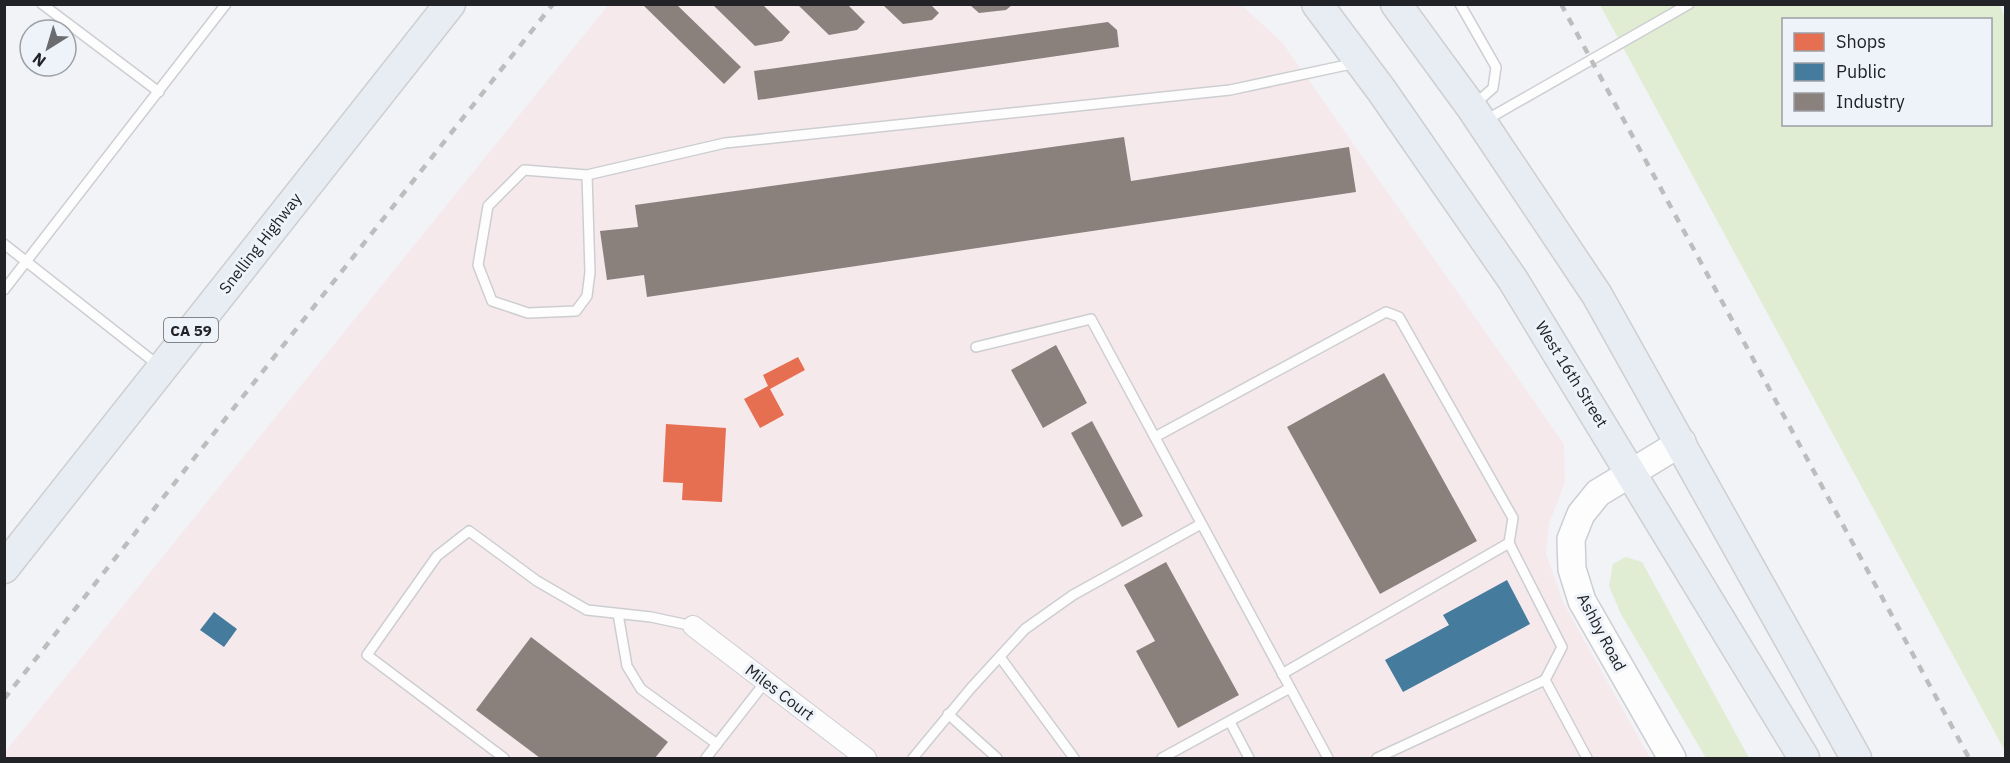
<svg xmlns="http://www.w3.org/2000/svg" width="2010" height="763" font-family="'IBM Plex Sans',sans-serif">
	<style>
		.industrial { fill: #f6e9ec }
		.green { fill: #e0edd3; fill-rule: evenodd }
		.shops { fill: #e76f51 }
		.public { fill: #457b9d }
		.industry { fill: #8a817c }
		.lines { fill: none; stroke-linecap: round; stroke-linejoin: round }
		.service-casing { stroke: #cdced1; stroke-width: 12 }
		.minor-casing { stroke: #cdced1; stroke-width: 22 }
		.secondary-casing { stroke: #cdced1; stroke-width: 30 }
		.primary-casing { stroke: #cecfd0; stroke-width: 33 }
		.service { stroke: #fdfdfe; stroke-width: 9 }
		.minor { stroke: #fdfdfe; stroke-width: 20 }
		.secondary { stroke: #fdfdfe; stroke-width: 27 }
		.primary { stroke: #e8ecf3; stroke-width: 30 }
		.rail { stroke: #bdbdbe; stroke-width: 4.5; stroke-dasharray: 8 8; stroke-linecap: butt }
		.labels { text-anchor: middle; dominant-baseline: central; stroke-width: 6; stroke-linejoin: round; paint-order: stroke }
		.shield { fill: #eef2f9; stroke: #5f6165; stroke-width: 1.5 }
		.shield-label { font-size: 15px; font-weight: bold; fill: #222326 }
		.street-label { font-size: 16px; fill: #222326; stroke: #eef2f9 }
	</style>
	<rect width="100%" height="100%" fill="#f1f3f6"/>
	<!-- industrial -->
	<polygon class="industrial" points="609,4 1241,5 1282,42 1564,444 1565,482 1549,524 1546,553 1563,602 1650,758 5,758 5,752"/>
	<!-- green -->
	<g class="green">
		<path d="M1600 5H2000L2006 20 2005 751ZM1784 20H1990V124H1784Z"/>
		<polygon points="1626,557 1642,562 1749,758 1706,758 1621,614 1609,586 1613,564"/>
	</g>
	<!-- shops -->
	<g class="shops">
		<polygon points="798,357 805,370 770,389 784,415 760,428 744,399 768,386 763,375"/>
		<polygon points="666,424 726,428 722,502 682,500 683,483 663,482"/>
	</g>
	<!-- public -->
	<g class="public">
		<polygon points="1507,580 1530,624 1403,692 1385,660 1449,625 1443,615"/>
		<polygon points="214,612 237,629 224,647 200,630"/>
	</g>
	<!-- industry -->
	<g class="industry">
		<polygon points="642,4 676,4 741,67 724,84"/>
		<polygon points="712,4 762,4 790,32 782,41 755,46"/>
		<polygon points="797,4 847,4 865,22 857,30 829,35"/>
		<polygon points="882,4 930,4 939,13 932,20 903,24"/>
		<polygon points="970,5 1012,5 1006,10 979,13"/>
		<polygon points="1108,22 1117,30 1119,47 758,100 754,71"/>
		<polygon points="1124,137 1131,181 1349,147 1356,192 647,297 644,275 607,280 600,231 638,227 635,205"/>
		<polygon points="1056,345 1087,403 1043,428 1011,370"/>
		<polygon points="1384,373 1477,541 1380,594 1287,427"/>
		<polygon points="1092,421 1143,516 1122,527 1071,433"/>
		<polygon points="1166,562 1239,695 1178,728 1136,651 1155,641 1124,585"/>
		<polygon points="531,637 668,742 655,758 540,758 476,710"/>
	</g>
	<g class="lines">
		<!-- service casing -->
		<g class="service-casing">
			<g id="service">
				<polyline points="42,4 159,92"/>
				<polyline points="1460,4 1496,67 1493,88 1475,104"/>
				<polyline points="1486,120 1689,4"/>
				<polyline points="587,175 590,272 587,296 576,311 528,313 492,301 478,265 488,206 524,170 587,175 725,143 1230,90 1356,63"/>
				<polyline points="4,244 158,365"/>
				<polyline points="4,290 226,4"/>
				<polyline points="976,347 1091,319 1328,758"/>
				<polyline points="1155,437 1386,312 1399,317 1513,518 1509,543 1282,674"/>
				<polyline points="1509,543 1562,647 1545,680"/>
				<polyline points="618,614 627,666 641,689 717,744"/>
				<polyline points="1000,657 1074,758"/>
				<polyline points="948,714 997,758"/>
				<polyline points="1230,722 1249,758"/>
				<polyline points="504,758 367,655 437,556 469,531 537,581 587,610 651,617 693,626"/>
				<polyline points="706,758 766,681"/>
				<polyline points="913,758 971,688 1025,629 1073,595 1201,524"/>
				<polyline points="1162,758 1290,688"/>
				<polyline points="1377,758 1545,680 1587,758"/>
			</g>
		</g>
		<!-- minor casing -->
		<g class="minor-casing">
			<polyline id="minor" points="693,626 866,758"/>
		</g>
		<!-- secondary casing -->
		<g class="secondary-casing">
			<polyline id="secondary" points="1672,758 1582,601 1572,569 1571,539 1581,514 1598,493 1682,442"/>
		</g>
		<!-- primary casing -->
		<g class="primary-casing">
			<g id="primary">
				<polyline points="1317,4 1382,91 1513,280 1804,758"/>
				<polyline points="1396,4 1472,108 1597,295 1856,758"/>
				<polyline points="4,568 450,4"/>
			</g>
		</g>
		<!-- service -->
		<use href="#service" class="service"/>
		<!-- minor -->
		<use href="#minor" class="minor"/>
		<!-- secondary -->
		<use href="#secondary" class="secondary"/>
		<!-- primary -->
		<use href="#primary" class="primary"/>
		<!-- rail -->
		<g class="rail">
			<polyline points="1561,4 1969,758"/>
			<polyline points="4,699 553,4"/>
		</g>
	</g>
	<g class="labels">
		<!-- shield labels -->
		<rect class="shield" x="164" y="318" width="54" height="24" rx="4.5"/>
		<g class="shield-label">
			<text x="191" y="330">CA 59</text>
		</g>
		<!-- street labels -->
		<g class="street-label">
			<text transform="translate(260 243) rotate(-52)">Snelling Highway</text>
			<text transform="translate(1572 374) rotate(58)">West 16th Street</text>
			<text transform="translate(1602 632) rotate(62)">Ashby Road</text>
			<text transform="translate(780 692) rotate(37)">Miles Court</text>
		</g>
	</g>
	<!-- border -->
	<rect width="2010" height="763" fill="none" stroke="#222326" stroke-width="12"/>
	<!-- legend -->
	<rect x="1782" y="18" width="210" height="108" fill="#eef2f9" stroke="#9c9fa5" stroke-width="1.5"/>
	<rect x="1794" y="33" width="30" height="18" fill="#e76f51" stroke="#9c9fa5" stroke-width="1.5"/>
	<text x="1836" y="48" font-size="18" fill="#222326">Shops</text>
	<rect x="1794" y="63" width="30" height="18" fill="#457b9d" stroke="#9c9fa5" stroke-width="1.5"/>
	<text x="1836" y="78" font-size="18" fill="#222326">Public</text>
	<rect x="1794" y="93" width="30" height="18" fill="#8a817c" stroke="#9c9fa5" stroke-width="1.5"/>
	<text x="1836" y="108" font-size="18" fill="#222326">Industry</text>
	<!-- north arrow -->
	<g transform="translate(48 48) rotate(217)"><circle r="28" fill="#eef2f9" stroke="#9c9fa5" stroke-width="1.5"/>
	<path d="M0-4.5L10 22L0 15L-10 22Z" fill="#6a6c6f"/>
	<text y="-9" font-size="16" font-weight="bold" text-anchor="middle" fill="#222326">N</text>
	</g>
</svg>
